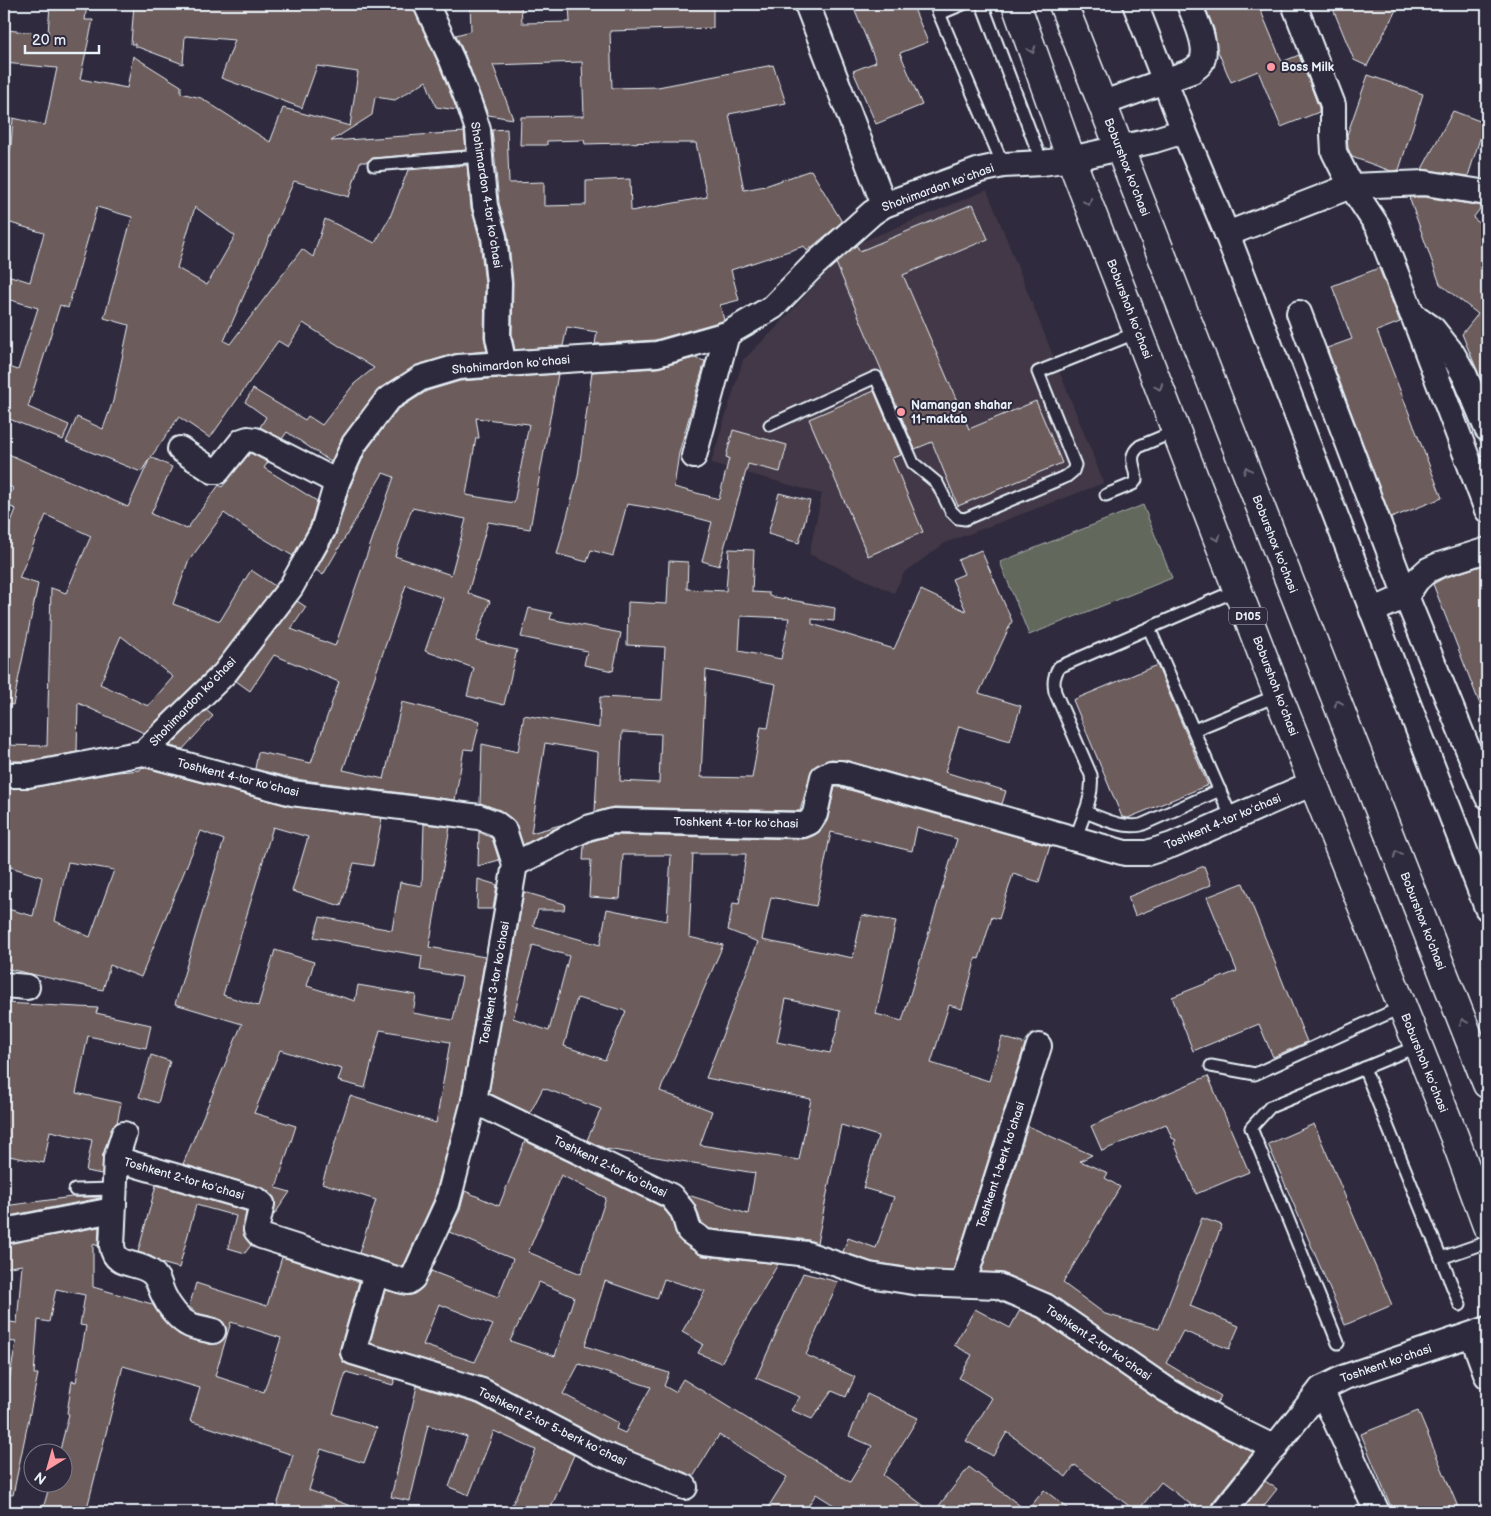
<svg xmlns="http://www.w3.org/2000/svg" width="1491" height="1516" font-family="'Balsamiq Sans',sans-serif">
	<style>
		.built { fill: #423946 }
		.green { fill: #62685b; stroke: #a5acaa }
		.building { fill: #6d5b5b; stroke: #e8f1f8; fill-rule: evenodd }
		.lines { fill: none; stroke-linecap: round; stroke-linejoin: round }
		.lane-casing { stroke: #e8f1f8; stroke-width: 15 }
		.street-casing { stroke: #e8f1f8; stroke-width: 28 }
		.primary-casing { stroke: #e8f1f8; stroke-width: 31 }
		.lane { stroke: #2f2a3d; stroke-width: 11 }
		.street { stroke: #2f2a3d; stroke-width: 24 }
		.primary { stroke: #2f2a3d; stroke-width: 28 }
		.oneway { stroke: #70707e }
		.poi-dot { fill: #ff9aa2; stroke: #2f2a3d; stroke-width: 2 }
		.labels { text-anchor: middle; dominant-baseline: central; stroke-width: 4; stroke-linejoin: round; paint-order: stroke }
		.shield { fill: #2f2a3d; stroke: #b0b5c0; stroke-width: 1 }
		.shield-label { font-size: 11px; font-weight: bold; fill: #e8f1f8 }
		.poi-label { font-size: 12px; font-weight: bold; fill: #e8f1f8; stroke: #2f2a3d; text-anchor: start }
		.street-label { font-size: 12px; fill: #e8f1f8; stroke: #2f2a3d }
	</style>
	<rect width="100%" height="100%" fill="#2f2a3d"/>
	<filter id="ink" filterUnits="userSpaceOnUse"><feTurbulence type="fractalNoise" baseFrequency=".02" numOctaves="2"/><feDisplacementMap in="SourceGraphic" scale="10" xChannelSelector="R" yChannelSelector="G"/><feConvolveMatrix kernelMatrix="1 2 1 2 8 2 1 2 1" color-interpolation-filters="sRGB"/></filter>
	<g filter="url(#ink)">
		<!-- built -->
		<polygon class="built" points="987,190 1104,483 945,543 904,573 894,593 809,554 822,494 711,463 743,360 778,326 849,247"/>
		<!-- green -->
		<polygon class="green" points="1143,505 1172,578 1029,635 1000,562"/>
		<!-- building -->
		<g class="building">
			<path d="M50 4H87L85 20H93L80 79 127 88 133 56 181 86V93L201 98 270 142 283 108 350 126 358 72 317 66 302 108 221 78 235 40 185 36 183 64 135 46V44H131L134 4H412L414 10 439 65 457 110 436 107 426 81 395 100 375 97 372 115 331 141 464 132 466 150 373 158 367 162H360L349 197 294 181 224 341 230 344 302 249 313 257 325 219 375 243 390 217 408 170 467 165 471 208 480 240 485 284 484 337 487 351 454 354 417 365 380 388 343 436 331 462 287 432 282 439 260 427 266 417 245 402 253 389 305 420 308 416 322 425 354 384 374 368 303 323 288 347 278 341 210 438 179 417 151 457 172 467 151 514 187 529 219 485 222 487 250 453 268 462 264 468 317 501 310 525 293 556 241 525 224 513 188 562 173 604 220 621 251 570 275 586 215 664 144 733 78 703 77 752 27 761H4V745L47 746 51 588 66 593 91 536 46 515 19 578 38 584 13 705 4 704V541L16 509 6 505 13 488 4 484V452L128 507 150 458 141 472 66 442 77 417 103 429 113 401 129 325 104 318 132 217 97 207 68 308 60 305 28 407 69 425 63 440 4 417V365L18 370 38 308 4 298V274L30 282 44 233 4 221V169H6L11 145 13 118 45 125 57 68 4 63V46L6 30 48 34ZM195 207 235 236 207 285 177 268ZM121 636 173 677 148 706 100 684Z"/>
			<polygon points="470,4 521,4 522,23 570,22 569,4 686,4 686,6 713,5 713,28 610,31 612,88 658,87 773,65 786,103 729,114 744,190 765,186 811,170 842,222 807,251 804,246 731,270 739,300 720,305 724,320 722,321 655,340 595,344 597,332 567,327 563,346 515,350 512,336 513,282 508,235 499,203 492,130 507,129 509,183 544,182 544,206 586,205 586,181 630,179 631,211 707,197 696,143 661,143 661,142 585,144 584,140 547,141 547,145 520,145 521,117 584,116 582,62 493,65 513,119 488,115 465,55 456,35 471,31"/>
			<polygon points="852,4 912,4 928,42 900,53 922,105 876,124 853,71 876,62"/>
			<polygon points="1204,4 1258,4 1282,62 1299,55 1319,108 1319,112 1281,127 1258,71 1231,82 1217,49 1214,29"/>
			<polygon points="1331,4 1399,4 1367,66 1354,60"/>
			<polygon points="1368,75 1423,94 1399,170 1391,171 1352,157 1348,148 1347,135"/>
			<polygon points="1453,111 1485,123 1468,176 1422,169"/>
			<polygon points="1409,197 1424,197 1482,206 1473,218 1487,229 1487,394 1462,334 1478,314 1440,284"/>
			<polygon points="973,204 988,239 903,275 969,429 1036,401 1062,463 958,506 932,442 915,449 836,263 856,245 860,251"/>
			<polygon points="1379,268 1400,322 1377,331 1442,498 1391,518 1327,348 1352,339 1332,286"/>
			<polygon points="694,358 705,361 679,453 674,487 719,499 729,458 726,457 733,430 787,445 780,472 748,464 719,566 702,561 712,522 670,511 627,504 613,556 591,550 587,562 557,554 578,476 592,372 658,368"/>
			<path d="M558 374 530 529 488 522 468 593 490 601 476 641 517 650 504 705 467 696 474 668 425 651 443 598 406 585 343 770 384 779 402 702 480 721 473 750 464 749 455 800 295 779 255 769 258 752 311 763 339 682 274 655 250 691 236 681 297 601 306 607 291 629 335 646 394 477 383 473 323 575 316 570 335 537 350 487 366 451 397 410 427 391 460 381ZM476 418 529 424 514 503 466 495 476 438H479ZM412 508 466 519 451 575 395 556Z"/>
			<polygon points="874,391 901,455 892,458 923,532 868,556 809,419"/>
			<polygon points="779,493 810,501 799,543 768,534"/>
			<path d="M729 549 754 550 752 592 769 593V596L835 608 834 621 812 619V624L894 649 921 590 966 611 952 579 964 574 958 560 981 550 1012 621 979 693 1021 706 1010 741 959 726 945 772 1006 791 1002 804 845 760 831 759 817 765 812 769 800 811 613 807 595 812 598 752 545 743 531 833 564 824 523 845 517 826 512 819 500 810 480 803 482 744 518 752 524 715 599 728 600 697 662 700 665 647 627 645 628 602 667 604 669 561 688 562 687 589 726 591ZM741 616 789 618 781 659 739 651ZM706 670 776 684 768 728 761 727 752 778 701 777ZM622 732 661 734 659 783 620 781Z"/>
			<polygon points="1484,565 1487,575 1487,720 1486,720 1433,584 1444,578"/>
			<polygon points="529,608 552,613 550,619 621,633 613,671 584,665 587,651 521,637"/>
			<polygon points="1157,665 1208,785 1128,818 1122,817 1073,700"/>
			<polygon points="206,710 213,716 183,749 170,746"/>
			<path d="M142 767 289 806 382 818 373 866 354 863 341 906 292 891 308 837 273 827 223 995 258 1006 275 950 314 962 307 986 355 1001 358 985 416 995 413 1013 453 1020 462 977 420 970 422 956 314 937 320 917 392 930 400 882 422 886 424 824 450 827 429 947 485 957 461 1098 434 1199 403 1267 359 1253 376 1200 322 1183 350 1096 436 1123 450 1042 380 1030 365 1088 338 1081 342 1069 280 1050 254 1113 296 1126 276 1188 290 1192 274 1215 275 1200 271 1194 265 1189 183 1164 242 1024 175 1004 224 840 201 831 141 977 110 965 103 990 4 968V908L33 916 42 877 4 865V789L31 788 118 772 140 770ZM68 862 114 870 90 937 55 921Z"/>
			<path d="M835 787H839L1050 846 1039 882 1013 874 999 919 992 917 979 959 976 958 962 1009 949 1005 931 1063 989 1081 1002 1037 1025 1044 953 1271 920 1269 872 1262 843 1252 848 1238 876 1248 894 1197 863 1188 878 1136 841 1125 817 1243 809 1240 710 1229 701 1222 696 1207 688 1195 748 1214 755 1173 606 1149 587 1140 601 1109 543 1088 530 1113 489 1093 524 892 565 904 564 910H538L533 926 600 945 607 909 667 921 671 855H623L620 899 589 897 591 860H583L584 845 592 841 615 835 803 839 808 838 815 835 821 830 827 821ZM917 827 957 839 902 1021 876 1014 896 921 862 915 853 958 762 940 771 897 816 906 831 832 912 851ZM693 854H746L739 904 733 903 728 930 758 942 706 1078 811 1099 799 1160 700 1145 712 1111 660 1091 723 945 689 937ZM533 945 569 956 549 1031 513 1018ZM577 998 626 1011 605 1060 564 1046ZM786 999 840 1011 837 1030 830 1053 777 1042Z"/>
			<polygon points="479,832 492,838 499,860 478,866"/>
			<polygon points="1204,866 1211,885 1135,916 1128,897"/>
			<polygon points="478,879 497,885 493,909 477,909"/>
			<polygon points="1243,883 1307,1042 1273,1057 1259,1024 1193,1051 1172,997 1237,971 1207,897"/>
			<polygon points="4,1003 98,1008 96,1013 151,1025 146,1048 88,1036 76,1093 121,1103 117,1123 111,1130 103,1155 102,1174 86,1171 92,1140 50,1131 44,1163 4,1155"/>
			<polygon points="151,1055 170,1061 158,1103 139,1097"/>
			<polygon points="1208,1076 1249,1172 1196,1194 1174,1143 1176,1140 1172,1138 1166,1124 1102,1151 1091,1126"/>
			<polygon points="1314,1124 1392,1305 1345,1325 1268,1144"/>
			<polygon points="1028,1126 1092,1155 1080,1161 1108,1173 1105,1178 1120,1187 1063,1283 1105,1314 1159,1329 1202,1218 1222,1225 1190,1306 1239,1326 1229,1349 1183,1331 1166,1363 1221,1396 1217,1403 1174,1378 1053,1295 1003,1273 981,1272"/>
			<path d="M525 1141 662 1207 671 1218 676 1235 681 1242 698 1254 703 1256 778 1264 721 1363 698 1353 703 1344 682 1332 705 1291 664 1279 657 1299 605 1281 585 1346 669 1373 664 1386 675 1392 683 1379 850 1482 872 1446 849 1436 867 1394 918 1418 883 1475 932 1512H845L816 1494 804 1512H765L787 1477 719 1435 693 1477 604 1440 488 1379 370 1343 385 1290 405 1295H412L422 1288 431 1271 498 1297 513 1259 449 1232 460 1210 465 1191 499 1206ZM561 1175 606 1198 581 1274 528 1252ZM539 1282 574 1297 555 1356 510 1341ZM439 1304 493 1325 475 1362 423 1345ZM579 1364 651 1387 625 1433 616 1429 618 1423 563 1394Z"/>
			<polygon points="156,1185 246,1211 243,1233 251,1245 245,1253 228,1248 236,1216 196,1205 179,1268 161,1263 150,1256 138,1252"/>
			<polygon points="72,1197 100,1197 100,1198 4,1217 4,1206"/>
			<path d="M99 1227 98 1246 93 1244V1287L152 1304 164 1321 178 1334 189 1339 210 1344H216L222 1341 226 1335V1328L223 1322 217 1318 197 1313 189 1307 196 1283 267 1306 282 1257 359 1282 340 1348V1356L343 1362 349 1365 395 1379 393 1385 346 1372 333 1414 377 1428 364 1463 321 1449 309 1490 363 1511 362 1512H275L293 1455 190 1421 200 1388 123 1366 86 1512H42L50 1484H62V1454H59L69 1414 67 1413 72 1381 76 1382 86 1326 80 1325 85 1295 56 1289 49 1322 38 1320 34 1374H38L13 1495 4 1494V1409L16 1342 4 1341V1321L17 1323 22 1265 4 1268V1244ZM231 1322 281 1338 264 1392 215 1376Z"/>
			<polygon points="803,1273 838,1282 806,1355 855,1377 846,1397 832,1391 812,1419 791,1410 800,1397 756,1378"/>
			<polygon points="975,1309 1010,1328 1020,1310 1038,1318 1160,1402 1215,1434 1253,1452 1212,1503 1210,1512 1201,1512 1161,1482 1137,1512 1075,1465 1066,1477 1007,1432 993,1456 966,1441 992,1398 959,1378 972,1355 954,1345"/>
			<polygon points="417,1386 477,1404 574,1455 549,1512 509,1512 536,1450 494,1431 469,1495 449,1487 467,1437 428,1425 410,1501 391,1497"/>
			<polygon points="1418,1411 1460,1512 1393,1512 1361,1434"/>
			<polygon points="969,1467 1027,1511 1044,1490 1073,1512 934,1512"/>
			<polygon points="1265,1481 1277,1489 1259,1512 1240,1512"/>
		</g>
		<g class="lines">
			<!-- lane casing -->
			<g class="lane-casing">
				<g id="lane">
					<polyline points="935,4 1003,165"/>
					<polyline points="982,4 1042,163"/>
					<polyline points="939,14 963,4"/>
					<polyline points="374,165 480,156"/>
					<polyline points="770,425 876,377 913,463 937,483 951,511 958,518 965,519 1067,476 1073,471 1075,465 1038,372 1138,332"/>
					<path d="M1106 495 1133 484 1136 480C1136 466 1126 457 1140 446L1176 431"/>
					<polyline points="1149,628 1232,819"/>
					<polyline points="1194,730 1278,695"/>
					<path d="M1085 812C1102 818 1122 829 1141 825L1220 790"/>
					<path d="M1075 840C1082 819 1094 797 1091 775L1055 692C1053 682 1054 676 1059 667L1237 590"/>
					<polyline points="1211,1066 1255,1074 1402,1007"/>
					<polyline points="1364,1068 1460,1305"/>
					<polyline points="75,1190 114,1189"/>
					<polyline points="1441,1258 1487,1242"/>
					<polyline points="1338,1343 1251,1128 1270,1107 1418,1046"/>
				</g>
			</g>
			<!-- street casing -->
			<g class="street-casing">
				<g id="street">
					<polyline points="426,4 452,60 469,103 478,130 481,169 485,206 494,237 499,283 498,337 504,365"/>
					<polyline points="807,4 884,205"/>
					<polyline points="1135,4 1184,131"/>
					<polyline points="1294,4 1333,105 1333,134 1334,152 1351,186 1378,227 1412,314 1433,329 1452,353 1465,376 1487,429"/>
					<path d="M1101 104 1192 71C1194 69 1199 66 1201 63 1210 47 1195 19 1189 4"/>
					<polyline points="1227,234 1487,908"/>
					<polyline points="1299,313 1406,596 1487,796"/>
					<polyline points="1413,315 1487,510"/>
					<polyline points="180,449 213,471 218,471 242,441 248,439 255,440 337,482"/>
					<polyline points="694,456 727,334"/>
					<polyline points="1372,611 1406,596 1417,580 1428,570 1439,565 1487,550"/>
					<polyline points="4,775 28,775 143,753 225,673 291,587 323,530 337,482 354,444 387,400 421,378 458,367 657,354 727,334 773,307 815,264 872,213 884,205 980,170 1003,165 1042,163 1071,159 1155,140 1184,131 1227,234 1351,186 1425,183 1487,193"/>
					<polyline points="515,864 587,828 613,821 803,825 810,822 815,814 823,777 831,773 841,773 1125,853 1147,853 1172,845 1313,783"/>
					<polyline points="4,985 27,987"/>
					<polyline points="474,1101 671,1196 683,1211 689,1231 705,1242 807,1254 869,1275 919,1283 998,1286 1045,1306 1167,1390 1222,1422 1275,1448"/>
					<path d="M124 1134 116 1159 112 1246C115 1268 137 1261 151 1272 160 1279 159 1287 164 1296 169 1307 179 1320 190 1325 197 1328 206 1329 213 1331"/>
					<polyline points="116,1159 257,1200 262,1204 256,1230 261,1236 399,1280 408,1282 413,1278 447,1204 474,1101 515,864 504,830 495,823 479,817 292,793 143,753"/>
					<polyline points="4,1231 113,1210"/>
					<polyline points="376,1273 353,1352 482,1391 598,1452 685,1487"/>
					<polyline points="963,1284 1039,1046"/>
					<polyline points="1472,1335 1487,1376"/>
					<polyline points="1321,1389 1377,1512"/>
					<polyline points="1223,1512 1321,1389 1345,1377 1487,1329"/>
				</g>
			</g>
			<!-- primary casing -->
			<g class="primary-casing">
				<g id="primary">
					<polyline points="1016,4 1071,159 1278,695 1454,1136 1487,1226"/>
					<path id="s1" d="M1063 4 1487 1084"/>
				</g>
			</g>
			<!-- lane -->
			<use href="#lane" class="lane"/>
			<!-- street -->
			<use href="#street" class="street"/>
			<!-- primary -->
			<use href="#primary" class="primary"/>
		</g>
		<!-- one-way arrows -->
		<defs><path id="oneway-chevron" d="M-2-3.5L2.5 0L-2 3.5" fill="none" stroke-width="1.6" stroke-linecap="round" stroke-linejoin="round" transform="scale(1.25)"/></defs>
		<g class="oneway">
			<use href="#oneway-chevron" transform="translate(1032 50) rotate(70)"/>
			<use href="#oneway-chevron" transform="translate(1088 202) rotate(69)"/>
			<use href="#oneway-chevron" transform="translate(1159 387) rotate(69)"/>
			<use href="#oneway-chevron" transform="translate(1247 470) rotate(-111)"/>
			<use href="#oneway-chevron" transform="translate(1217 538) rotate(69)"/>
			<use href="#oneway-chevron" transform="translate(1338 703) rotate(-111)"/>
			<use href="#oneway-chevron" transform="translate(1397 854) rotate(-111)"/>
			<use href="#oneway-chevron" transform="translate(1463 1022) rotate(-111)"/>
		</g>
	</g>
	<!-- markers -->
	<g class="poi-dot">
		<circle cx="1271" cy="67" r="5"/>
		<circle cx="901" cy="412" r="5"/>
	</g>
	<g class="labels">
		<!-- shield labels -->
		<rect class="shield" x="1229" y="607.5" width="38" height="17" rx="4"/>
		<g class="shield-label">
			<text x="1248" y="616">D105</text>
		</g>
		<!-- poi labels -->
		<g class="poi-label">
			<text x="1281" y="67">Boss Milk</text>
			<text x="911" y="405">Namangan shahar<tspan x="911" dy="14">11-maktab</tspan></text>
		</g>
		<!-- street labels -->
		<g class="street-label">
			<text stroke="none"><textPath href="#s1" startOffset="175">Boburshox ko'chasi</textPath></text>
			<text transform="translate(938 188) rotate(-20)">Shohimardon koʻchasi</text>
			<text transform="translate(486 195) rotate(81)">Shohimardon 4-tor koʻchasi</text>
			<text transform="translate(1129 309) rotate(69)">Boburshoh koʻchasi</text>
			<text transform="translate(511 365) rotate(-5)">Shohimardon koʻchasi</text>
			<text stroke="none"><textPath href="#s1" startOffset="580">Boburshox ko'chasi</textPath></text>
			<text transform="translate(1275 686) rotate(69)">Boburshoh koʻchasi</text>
			<text transform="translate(193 702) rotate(-46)">Shohimardon koʻchasi</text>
			<text transform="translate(238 778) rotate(14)">Toshkent 4-tor koʻchasi</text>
			<text transform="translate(1223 822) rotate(-23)">Toshkent 4-tor koʻchasi</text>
			<text transform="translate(736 823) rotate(1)">Toshkent 4-tor koʻchasi</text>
			<text stroke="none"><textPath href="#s1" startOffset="985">Boburshox ko'chasi</textPath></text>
			<text transform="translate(495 983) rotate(-80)">Toshkent 3-tor koʻchasi</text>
			<text transform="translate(1424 1063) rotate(68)">Boburshoh koʻchasi</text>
			<text transform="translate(1001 1165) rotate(-72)">Toshkent 1-berk koʻchasi</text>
			<text transform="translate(610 1167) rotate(26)">Toshkent 2-tor koʻchasi</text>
			<text transform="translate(184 1179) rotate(16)">Toshkent 2-tor koʻchasi</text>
			<text transform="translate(1098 1343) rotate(34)">Toshkent 2-tor koʻchasi</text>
			<text transform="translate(1386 1364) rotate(-19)">Toshkent koʻchasi</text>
			<text transform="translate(552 1427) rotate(26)">Toshkent 2-tor 5-berk koʻchasi</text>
		</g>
	</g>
	<!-- margin -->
	<rect width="1491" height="1516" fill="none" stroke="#2f2a3d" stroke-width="20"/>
	<rect x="10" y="10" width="1471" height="1496" fill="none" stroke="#e8f1f8" stroke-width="2" filter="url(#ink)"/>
	<!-- north arrow -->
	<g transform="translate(48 1468) rotate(217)"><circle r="24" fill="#2f2a3d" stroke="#797a88"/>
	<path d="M0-4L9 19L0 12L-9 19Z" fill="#ff9aa2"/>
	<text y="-8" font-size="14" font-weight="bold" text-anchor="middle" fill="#e8f1f8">N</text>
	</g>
	<!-- scale -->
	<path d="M25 45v8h74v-8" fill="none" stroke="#e8f1f8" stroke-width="2.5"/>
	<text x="32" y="45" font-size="15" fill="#e8f1f8" stroke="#2f2a3d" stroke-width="4" paint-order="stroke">20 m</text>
</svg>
